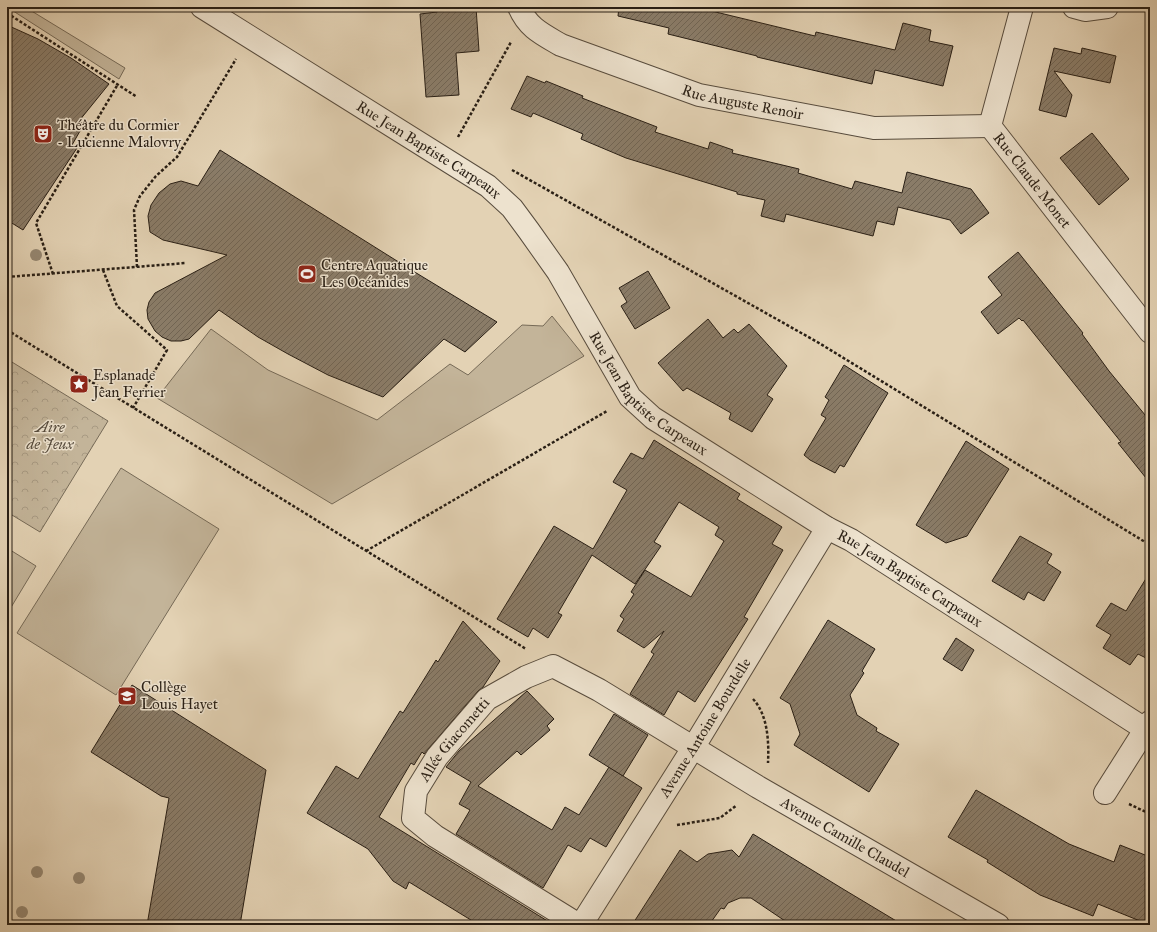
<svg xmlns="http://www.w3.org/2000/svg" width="1157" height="932" font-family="'IM FELL Great Primer',serif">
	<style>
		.grass { fill: #c3b499; stroke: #766a57 }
		.park { fill: url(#park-crowns); stroke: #766a57 }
		.building { fill: url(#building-hatch); stroke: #291f15 }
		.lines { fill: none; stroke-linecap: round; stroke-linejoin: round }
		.street-casing { stroke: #584c3d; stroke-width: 24 }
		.path { stroke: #291f15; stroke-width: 2.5; stroke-dasharray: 3 2; stroke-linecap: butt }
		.street { stroke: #ede2ce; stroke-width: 22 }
		.tree { fill: #968873 }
		.labels { text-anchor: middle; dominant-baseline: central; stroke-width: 3; stroke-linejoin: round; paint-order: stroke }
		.street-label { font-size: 15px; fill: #291f15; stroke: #ede2ce }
		.poi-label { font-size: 15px; fill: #291f15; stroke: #ede2ce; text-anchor: start }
		.park-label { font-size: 15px; font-style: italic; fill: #574c3d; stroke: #ede2ce }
	</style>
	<defs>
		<pattern id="park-crowns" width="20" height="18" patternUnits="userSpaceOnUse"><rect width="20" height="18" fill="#c3b499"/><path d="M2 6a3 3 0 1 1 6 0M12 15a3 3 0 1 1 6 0" fill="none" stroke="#a89a83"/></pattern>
		<pattern id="building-hatch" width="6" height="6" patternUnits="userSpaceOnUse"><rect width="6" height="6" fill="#8a7c68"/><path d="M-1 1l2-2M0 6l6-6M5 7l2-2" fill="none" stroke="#716554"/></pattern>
	</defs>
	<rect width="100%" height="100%" fill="#e3d2b4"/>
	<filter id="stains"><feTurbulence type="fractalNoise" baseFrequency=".005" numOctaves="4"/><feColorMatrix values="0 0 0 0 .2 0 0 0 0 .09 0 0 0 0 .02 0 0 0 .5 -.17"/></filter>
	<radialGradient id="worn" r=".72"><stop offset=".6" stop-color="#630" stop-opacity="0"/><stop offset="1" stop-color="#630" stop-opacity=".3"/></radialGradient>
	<!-- grass -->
	<g class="grass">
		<polygon points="7,7 25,7 125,68 119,79"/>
		<polygon points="552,316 584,356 332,504 157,398 211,329 268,370 377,420 450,364 468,375 522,325 543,326"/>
		<polygon points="121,468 219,529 116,695 17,633"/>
		<polygon points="7,548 36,566 7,614"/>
	</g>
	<!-- park -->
	<polygon class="park" points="7,359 108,421 40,532 7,512"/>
	<!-- building -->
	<g class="building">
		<polygon points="437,7 476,7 479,51 456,53 459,95 426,97 420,14 437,12"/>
		<polygon points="619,7 695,7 815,36 816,32 895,50 903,23 931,30 929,41 953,46 943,86 875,70 872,84 757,57 757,56 668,34 669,28 618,16"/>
		<polygon points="7,25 38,39 71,58 109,84 79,121 84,124 72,145 77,148 23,230 7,220"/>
		<polygon points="1054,48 1081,54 1082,48 1116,56 1110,83 1054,71 1072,95 1066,117 1039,110"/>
		<polygon points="527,76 545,83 546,81 583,96 582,98 657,127 655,132 708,149 710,142 733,150 732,153 799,169 798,173 852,189 855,181 902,193 907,172 971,189 989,213 961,234 950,220 898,207 894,225 877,221 873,236 786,214 784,222 761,216 765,200 737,194 737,192 626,158 581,139 583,134 533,113 531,117 511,109"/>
		<polygon points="1092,133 1129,179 1099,205 1060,158"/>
		<polygon points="220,150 413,271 497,322 465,352 444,339 383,397 328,375 288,354 258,337 219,310 189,339 181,341 171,341 162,337 155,331 148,319 147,310 149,302 155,293 227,255 163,240 150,232 148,216 151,205 159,193 170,184 181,181 198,186"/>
		<polygon points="1018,252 1083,333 1082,334 1109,371 1150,421 1150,483 1118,443 1121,442 1023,320 1022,321 1019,318 998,334 981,312 1002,295 988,277"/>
		<polygon points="648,271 670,308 635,329 621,306 627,302 619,288"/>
		<polygon points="708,319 723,338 734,329 738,333 749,324 787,366 767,395 773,399 752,432 729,419 731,413 687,388 683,391 658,363"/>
		<polygon points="844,365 888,393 844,467 840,465 835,473 810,460 804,455 826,418 821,415 829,400 825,397"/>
		<polygon points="654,440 740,494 737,499 782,527 772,544 783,550 744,617 748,619 695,702 678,691 664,715 630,694 654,654 651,652 664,631 644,648 617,631 624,619 620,616 634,594 631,592 645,570 691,597 724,541 715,535 719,527 679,502 654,542 661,546 635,584 592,555 558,613 562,615 548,638 533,628 528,637 497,619 554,526 593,549 627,490 613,482 631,453 643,459"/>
		<polygon points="966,441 1009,469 967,536 946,543 916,525"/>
		<polygon points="1020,536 1052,554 1047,563 1061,572 1044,601 1028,592 1024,600 992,581"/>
		<polygon points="1150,572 1150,660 1138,654 1130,665 1103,648 1111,635 1096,626 1111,603 1126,611"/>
		<polygon points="828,620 875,649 862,671 864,673 850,695 857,715 877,728 876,731 899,744 869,792 794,745 800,734 790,704 780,698"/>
		<polygon points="463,621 500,661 483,687 478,691 424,754 422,752 414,765 411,763 379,817 554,925 479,925 409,882 406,889 393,881 368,849 307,813 336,766 358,779 400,711 403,713 436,660 438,662"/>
		<polygon points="956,638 974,650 962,671 943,659"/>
		<polygon points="132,685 266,770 240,925 147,925 169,798 161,796 91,752"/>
		<polygon points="527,691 554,719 547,726 550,730 521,755 517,751 478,786 552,830 565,807 579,815 609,767 642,788 606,847 590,838 581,852 568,845 543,888 456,834 470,810 459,804 471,782 446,767 459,751"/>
		<polygon points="614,714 648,735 623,776 589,755"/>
		<polygon points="976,790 1069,844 1114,862 1120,845 1150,857 1150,925 1098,904 1093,916 1040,895 987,862 988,860 948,837"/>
		<polygon points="753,834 843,889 903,925 791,925 751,898 740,898 728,903 724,909 721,908 709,925 632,925 680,850 697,862 708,854 732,850 739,857"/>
	</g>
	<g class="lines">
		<!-- street casing -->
		<g class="street-casing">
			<g id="street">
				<path id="s1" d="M202 7 488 186 512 208 529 231 558 272 630 397 653 418 827 528 851 540 1145 729"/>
				<path id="s2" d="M519 7C528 28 542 34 561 45L699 95 874 128 990 126"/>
				<path id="s3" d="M1022 7 990 126 1150 332"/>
				<polyline points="1074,7 1085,10 1107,7"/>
				<polyline points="1105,793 1150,722"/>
				<path id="s4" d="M579 925 435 836 413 818 416 791 437 757 487 699 526 677 553 666 599 690 758 787 998 925"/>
				<path id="s5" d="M581 925 693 748 827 528"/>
			</g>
		</g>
		<!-- path -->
		<g class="path">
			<polyline points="7,13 137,97"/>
			<polyline points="458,137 511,42"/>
			<polyline points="512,170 819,343 1150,545"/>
			<polyline points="137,267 134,210 140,196 156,176 177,157 236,59"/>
			<polyline points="103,270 117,306 167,350 133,408"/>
			<polyline points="53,274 36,223 118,84"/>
			<polyline points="7,277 186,263"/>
			<polyline points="7,330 526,649"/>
			<polyline points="366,551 607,411"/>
			<path d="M753 699C768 715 769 742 768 763"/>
			<polyline points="1129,804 1150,814"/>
			<polyline points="677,825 720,818 737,805"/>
		</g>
		<!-- street -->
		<use href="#street" class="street"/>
	</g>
	<!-- trees -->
	<g class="tree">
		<circle cx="36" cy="255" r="6"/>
		<circle cx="37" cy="872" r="6"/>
		<circle cx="79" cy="878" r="6"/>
		<circle cx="22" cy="912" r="6"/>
	</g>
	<!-- icons -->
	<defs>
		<g id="theatre-square" transform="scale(1)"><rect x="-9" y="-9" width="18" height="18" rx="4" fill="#8f2418" stroke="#ede2ce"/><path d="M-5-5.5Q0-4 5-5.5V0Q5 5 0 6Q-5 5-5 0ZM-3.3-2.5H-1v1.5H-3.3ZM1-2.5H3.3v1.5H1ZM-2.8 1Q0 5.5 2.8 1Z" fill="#fff"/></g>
		<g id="stadium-square" transform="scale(1)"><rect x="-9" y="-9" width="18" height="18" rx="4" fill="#8f2418" stroke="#ede2ce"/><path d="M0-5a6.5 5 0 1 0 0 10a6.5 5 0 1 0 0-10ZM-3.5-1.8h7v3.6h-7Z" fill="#fff"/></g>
		<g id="sight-square" transform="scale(1)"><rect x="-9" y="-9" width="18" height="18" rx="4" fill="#8f2418" stroke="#ede2ce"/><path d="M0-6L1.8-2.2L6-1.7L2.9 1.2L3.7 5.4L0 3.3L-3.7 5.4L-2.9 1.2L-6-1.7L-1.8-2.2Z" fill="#fff"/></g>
		<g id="school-square" transform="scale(1)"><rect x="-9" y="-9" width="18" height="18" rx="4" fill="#8f2418" stroke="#ede2ce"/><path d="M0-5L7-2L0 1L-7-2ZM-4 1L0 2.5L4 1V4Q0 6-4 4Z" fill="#fff"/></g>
	</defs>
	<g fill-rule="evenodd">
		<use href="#theatre-square" x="43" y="134"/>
		<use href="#stadium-square" x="307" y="274"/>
		<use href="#sight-square" x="79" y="384"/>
		<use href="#school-square" x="127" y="696"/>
	</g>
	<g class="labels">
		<!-- street labels -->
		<g class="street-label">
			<text stroke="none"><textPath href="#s2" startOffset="249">Rue Auguste Renoir</textPath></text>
			<text stroke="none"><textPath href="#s1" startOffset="268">Rue Jean Baptiste Carpeaux</textPath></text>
			<text stroke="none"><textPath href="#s3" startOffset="192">Rue Claude Monet</textPath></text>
			<text stroke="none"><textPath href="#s1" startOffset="603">Rue Jean Baptiste Carpeaux</textPath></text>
			<text stroke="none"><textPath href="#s1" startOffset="927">Rue Jean Baptiste Carpeaux</textPath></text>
			<text stroke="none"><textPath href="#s5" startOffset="233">Avenue Antoine Bourdelle</textPath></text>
			<text stroke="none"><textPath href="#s4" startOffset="289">Allée Giacometti</textPath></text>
			<text stroke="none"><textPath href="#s4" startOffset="754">Avenue Camille Claudel</textPath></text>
		</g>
		<!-- poi labels -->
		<g class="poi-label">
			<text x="57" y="125">Théâtre du Cormier<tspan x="57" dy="17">- Lucienne Malovry</tspan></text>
			<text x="321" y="265">Centre Aquatique<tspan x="321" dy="17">Les Océanides</tspan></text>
			<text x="93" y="375">Esplanade<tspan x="93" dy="17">Jean Ferrier</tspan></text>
			<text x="141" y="687">Collège<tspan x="141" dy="17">Louis Hayet</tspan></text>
		</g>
		<!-- park labels -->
		<g class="park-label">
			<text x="50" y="427">Aire<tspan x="50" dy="17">de Jeux</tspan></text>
		</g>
	</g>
	<!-- margin -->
	<rect width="1157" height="932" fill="none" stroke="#e3d2b4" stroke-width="24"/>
	<rect x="8" y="8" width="1141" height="916" fill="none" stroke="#291f15" stroke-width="2"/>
	<rect x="12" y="12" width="1133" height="908" fill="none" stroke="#291f15"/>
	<rect width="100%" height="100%" filter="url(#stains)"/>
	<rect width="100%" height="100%" fill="url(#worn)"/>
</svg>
